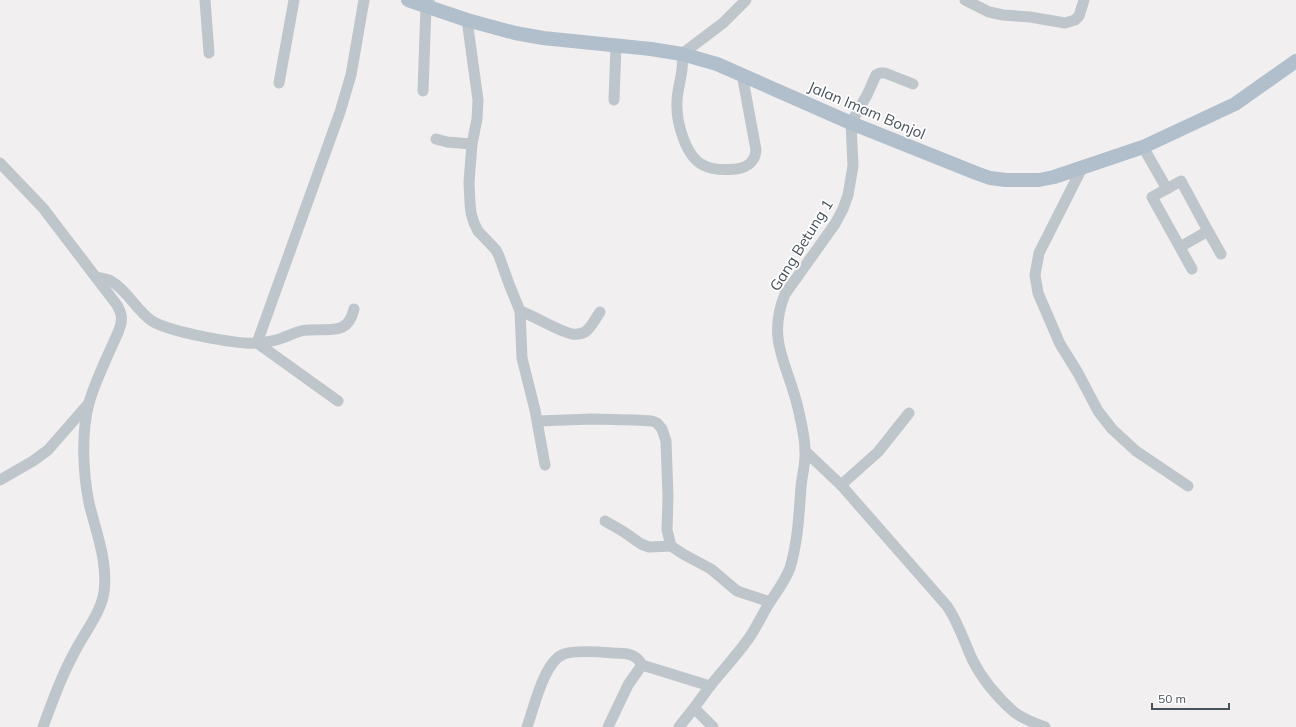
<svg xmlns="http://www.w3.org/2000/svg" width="1296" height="727" font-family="Mulish,sans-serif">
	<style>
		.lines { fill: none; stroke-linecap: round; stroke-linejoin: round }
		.minor { stroke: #bec6cc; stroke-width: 11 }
		.major { stroke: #b1becb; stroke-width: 14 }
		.labels { text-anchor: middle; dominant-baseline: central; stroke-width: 3.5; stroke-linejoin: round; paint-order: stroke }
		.street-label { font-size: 15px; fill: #48525a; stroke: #fff }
	</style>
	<rect width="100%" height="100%" fill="#f1efef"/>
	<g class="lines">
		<!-- minor -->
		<g class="minor">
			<polyline points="205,0 209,53"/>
			<polyline points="965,0 989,12 1003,15 1030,17 1065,23 1075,20 1079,16 1084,0"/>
			<polyline points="467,20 478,100 477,119 472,144 469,182 470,203 471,213 474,223 478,231 496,250 499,256 509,284 520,311 522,358 535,410 545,465"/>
			<path d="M742 74 756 150C755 162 748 167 736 169 726 170 712 170 703 165 685 156 676 121 677 102 677 91 681 80 682 69 683 64 682 59 682 54L723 23 746 0"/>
			<polyline points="279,83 294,0"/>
			<polyline points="423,91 426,6 429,0"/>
			<polyline points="614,100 616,46"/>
			<polyline points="436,139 447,142 472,144"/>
			<polyline points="1143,147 1167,189"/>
			<path d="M0 163 43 208 117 305C122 314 123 320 119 330 109 354 96 378 89 403 81 433 83 473 89 503 96 532 108 561 104 592 101 614 81 637 72 657 60 679 52 703 43 727"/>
			<polyline points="1082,168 1039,253 1035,275 1038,293 1060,344 1078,373 1098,411 1112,429 1136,451 1188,486"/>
			<polyline points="1208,231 1221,254"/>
			<polyline points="1180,247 1208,231 1181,181 1152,197 1192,269"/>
			<path d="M96 277C101 278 107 279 111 281 128 291 136 310 152 321 170 332 238 345 259 343 266 342 275 341 282 338 291 335 299 330 308 330 330 328 348 336 354 309"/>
			<path d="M520 311C537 317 555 330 572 334 577 335 581 334 585 332 592 327 595 319 600 312"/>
			<polyline points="338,401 257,343 340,112 351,75 364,0"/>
			<polyline points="538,421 592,419 634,420 652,421 657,423 662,429 666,441 668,497 667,530 671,546 683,554 711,569 737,591 770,602"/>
			<path d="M805 451 841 485 947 606C958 622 964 641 972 659 982 679 997 697 1014 712 1023 719 1034 723 1045 727"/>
			<polyline points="0,480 33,461 48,450 89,403"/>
			<polyline points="841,485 878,452 909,413"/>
			<polyline points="605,521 624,532 641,544 649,547 671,546"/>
			<polyline points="710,686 694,708 713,727"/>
			<path d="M527 727C534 708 544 661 564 654 574 650 601 652 613 653 625 653 636 653 642 665L710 686C723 670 737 655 749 638 757 627 762 614 770 602 778 590 785 581 790 568 798 541 799 514 801 487 802 475 806 462 805 450 805 437 801 422 798 408 788 364 766 341 785 294L835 224 843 209 848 195 853 166 851 123 867 95 876 75 880 73H885L913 84"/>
			<polyline points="608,727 628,685 642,665"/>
			<polyline points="679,727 694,708"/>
		</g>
		<!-- major -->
		<polyline class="major" points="408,0 467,20 515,33 543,38 651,49 682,54 717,64 851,123 976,173 990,178 1006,180 1039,180 1054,177 1143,147 1235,104 1296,61"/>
	</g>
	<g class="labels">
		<!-- street labels -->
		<g class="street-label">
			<text transform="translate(867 110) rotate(23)">Jalan Imam Bonjol</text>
			<text transform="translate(801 245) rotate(-58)">Gang Betung 1</text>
		</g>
	</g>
	<!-- scale -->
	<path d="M1152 703v6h77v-6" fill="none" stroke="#48525a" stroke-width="2"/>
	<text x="1158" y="703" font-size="12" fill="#48525a" stroke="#ffffff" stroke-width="3" paint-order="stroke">50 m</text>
</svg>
